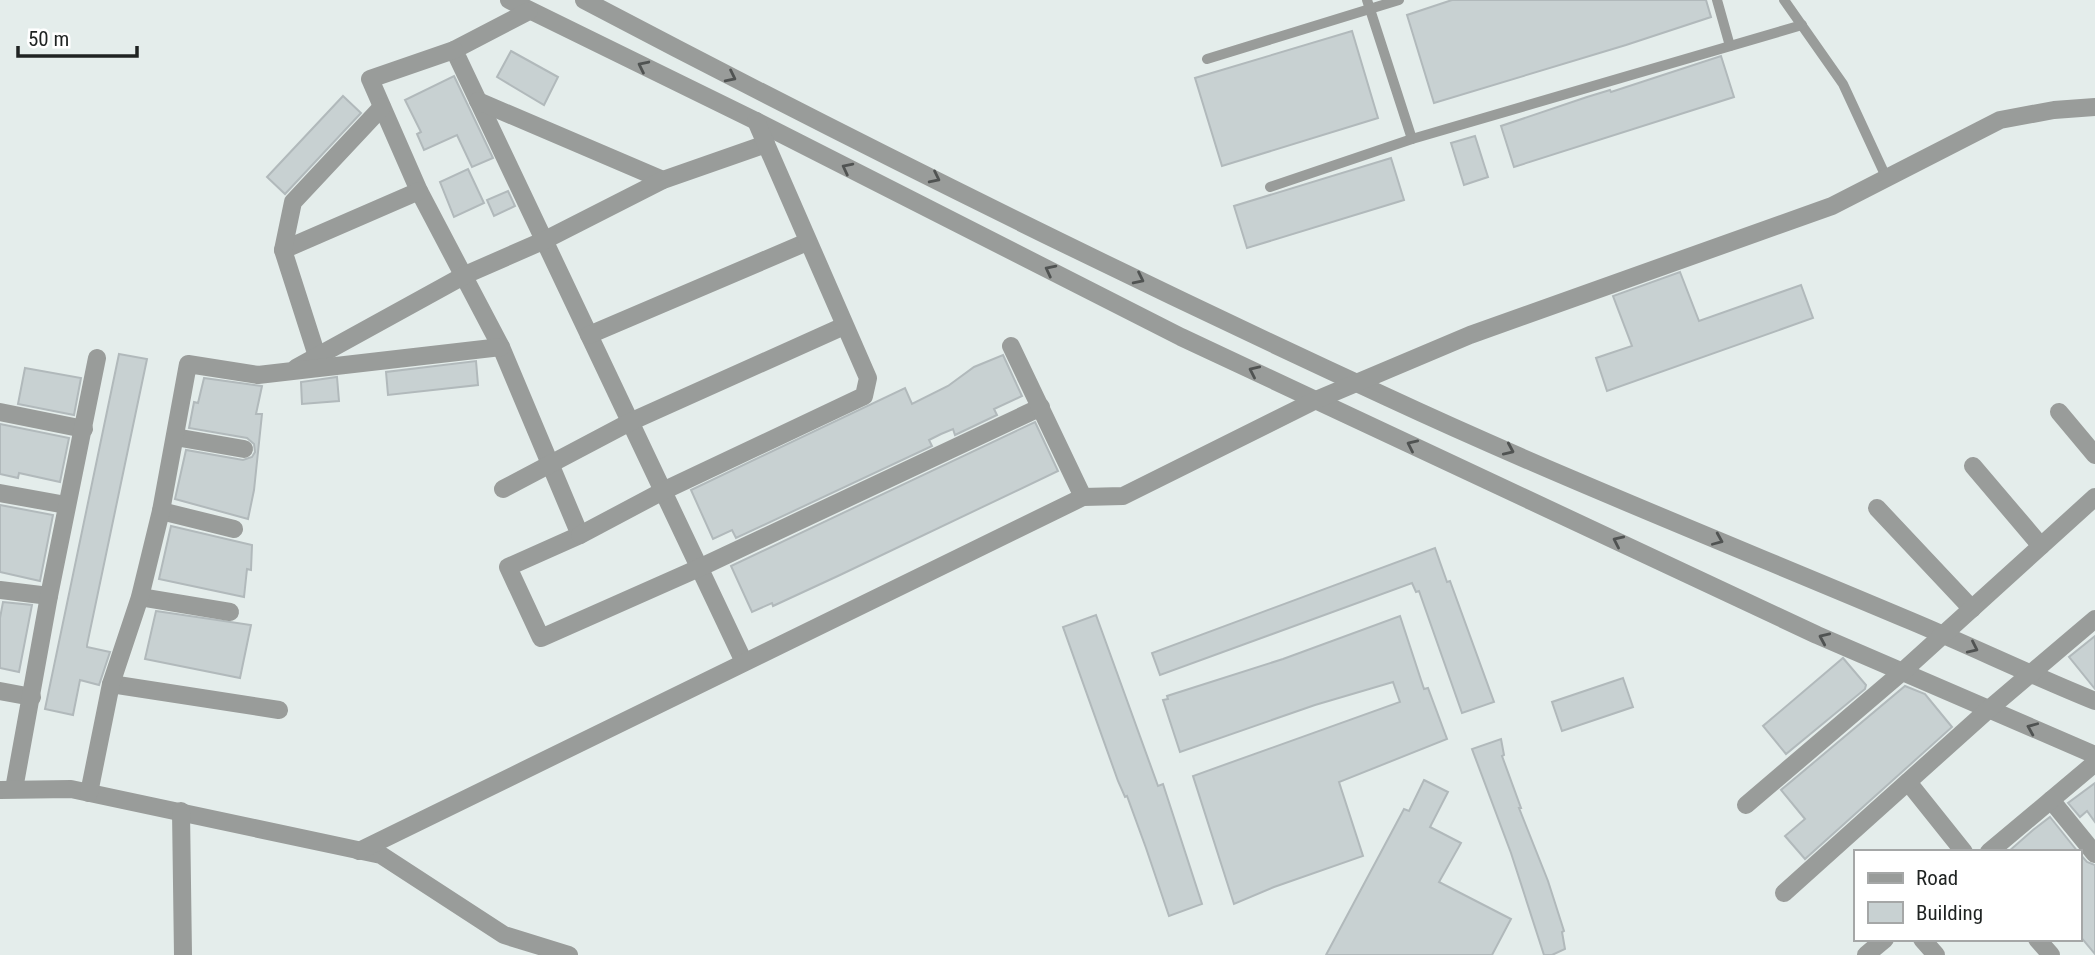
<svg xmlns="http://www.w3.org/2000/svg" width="2095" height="955" font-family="'Roboto Condensed',sans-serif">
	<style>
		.building { fill: #c8d1d2; stroke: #b1b9bb; stroke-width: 2 }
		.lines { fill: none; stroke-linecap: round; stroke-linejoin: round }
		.service { stroke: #999c9a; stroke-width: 10 }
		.minor { stroke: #999c9a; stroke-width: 18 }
		.oneway { stroke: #505352 }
	</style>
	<rect width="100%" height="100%" fill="#e4edeb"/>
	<!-- building -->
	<g class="building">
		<polygon points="1452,0 1706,0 1711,17 1626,45 1434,103 1407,15"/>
		<polygon points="1352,31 1378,118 1222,166 1195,78"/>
		<polygon points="511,51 558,77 544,105 497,77"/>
		<polygon points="1721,56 1734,97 1514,167 1501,126 1587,97 1610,90 1611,92"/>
		<polygon points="454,76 493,158 472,167 457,135 424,150 417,134 421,132 405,100"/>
		<polygon points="343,96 361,113 285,194 267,177"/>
		<polygon points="1475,136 1488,177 1464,185 1451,143"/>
		<polygon points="1391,158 1404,200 1247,248 1234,206"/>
		<polygon points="468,169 484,203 454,217 440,182"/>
		<polygon points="508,191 515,206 494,216 487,200"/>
		<polygon points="1680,272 1699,321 1801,285 1813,318 1607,391 1596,358 1632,346 1613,296"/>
		<polygon points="119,354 147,359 87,645 87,647 110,652 99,685 80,680 73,715 45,709"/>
		<polygon points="1003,355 1022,396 994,409 997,415 955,435 953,429 941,434 929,440 932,446 736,538 732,530 713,539 691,490 905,388 912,404 948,386 974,367"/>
		<polygon points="476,361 478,385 388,395 386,372"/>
		<polygon points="25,368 81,378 74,415 18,404"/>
		<polygon points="337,377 339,401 302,404 301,382"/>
		<polygon points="204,378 262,386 256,414 262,414 254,490 248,519 175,499 186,450 243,460 252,457 255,452 254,444 247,438 189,428 194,402 198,403"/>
		<polygon points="1035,422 1058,471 840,575 773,606 772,603 752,612 731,566"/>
		<polygon points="0,424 69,438 60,482 19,473 18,478 0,474"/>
		<polygon points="0,505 53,515 40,581 0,572"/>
		<polygon points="171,526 252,545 251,570 247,569 244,597 159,579"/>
		<polygon points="1435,548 1447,582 1450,581 1494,702 1462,713 1419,591 1416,592 1412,583 1160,675 1152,653"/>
		<polygon points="3,602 32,605 19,672 0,668 0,618"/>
		<polygon points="156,611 251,625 240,678 145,659"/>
		<polygon points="1096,615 1158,786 1163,784 1202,904 1169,916 1146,848 1127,796 1125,797 1118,781 1063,627"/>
		<polygon points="1400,616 1424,689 1428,688 1447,739 1339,782 1363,856 1274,887 1234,904 1193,776 1400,702 1393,682 1315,705 1180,752 1163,700 1168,699 1167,696 1283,659"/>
		<polygon points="2095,636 2095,689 2069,657"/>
		<polygon points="1843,658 1866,685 1865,689 1786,754 1763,726"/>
		<polygon points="1623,678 1633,707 1562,731 1552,702"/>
		<polygon points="1905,686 1925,694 1952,727 1805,859 1785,836 1805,819 1781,790"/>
		<polygon points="1501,739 1504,755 1502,756 1521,808 1519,808 1548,881 1564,931 1562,932 1565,949 1552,955 1544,955 1511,853 1472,749"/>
		<polygon points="1424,780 1448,792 1430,827 1461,843 1439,882 1511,919 1492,955 1326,955 1396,824 1404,809 1409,811"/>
		<polygon points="2095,783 2095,822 2087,811 2080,817 2068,803"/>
		<polygon points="2050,817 2078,852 2008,852 2033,830"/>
		<polygon points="2079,853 2087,862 2095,865 2095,954 2079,935"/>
	</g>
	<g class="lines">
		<!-- service -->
		<g class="service">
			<polyline points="1367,0 1412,139"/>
			<polyline points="1717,0 1730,46"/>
			<polyline points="1784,0 1843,84 1887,179"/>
			<polyline points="1207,59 1399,0"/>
			<polyline points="1270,187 1412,139 1802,25"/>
		</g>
		<!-- minor -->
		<g class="minor">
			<polyline points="509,0 756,121 1181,337 1817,635 2095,755"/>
			<path d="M584 0C848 139 1116 272 1387 397 1559 477 1736 547 1911 621 1973 647 2033 676 2095 701"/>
			<polyline points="529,11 454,50 744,662"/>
			<polyline points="454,50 370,79 419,191 501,347 580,535 508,567 541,638 699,568 1041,407"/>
			<polyline points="478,101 663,180"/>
			<polyline points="283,250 419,191"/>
			<polyline points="589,335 807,242"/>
			<polyline points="1011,346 1083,497"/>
			<polyline points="317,356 283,250 293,202 382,107"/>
			<polyline points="296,368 465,275 545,240 663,180 766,144"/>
			<polyline points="0,412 84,429"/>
			<polyline points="2059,412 2095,455"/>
			<polyline points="175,437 244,449"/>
			<polyline points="1973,466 2041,546"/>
			<polyline points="503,489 630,422 844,326"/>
			<polyline points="0,493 66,505"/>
			<polyline points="1877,508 1972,609"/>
			<polyline points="161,511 234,529"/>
			<polyline points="580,535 663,491 864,396 868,378 756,121"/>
			<polyline points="0,590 49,596"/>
			<polyline points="140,597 230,612"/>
			<polyline points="111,684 279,710"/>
			<polyline points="0,691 32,697"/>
			<polyline points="1908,782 1964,852"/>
			<polyline points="14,789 49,596 97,358"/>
			<polyline points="0,790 71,789 381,855 504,935 569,955"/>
			<polyline points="89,793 111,684 140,597 161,511 188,364 258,375 501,347"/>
			<polyline points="2051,800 2095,854"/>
			<polyline points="1746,805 1902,672 2095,497"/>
			<polyline points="181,811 183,955"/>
			<polyline points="359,851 1083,497 1123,496 1316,400 1470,335 1832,206 2000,120 2054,110 2095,107"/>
			<polyline points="1989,852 2095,763"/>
			<polyline points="1784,893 1989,709 2095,619"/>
			<polyline points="1922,939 1936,955"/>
			<polyline points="2037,939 2051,955"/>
			<polyline points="1866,955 1885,939"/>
		</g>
	</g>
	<!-- one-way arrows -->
	<defs><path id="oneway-chevron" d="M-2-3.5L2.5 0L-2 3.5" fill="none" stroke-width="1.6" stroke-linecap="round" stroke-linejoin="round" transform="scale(1.75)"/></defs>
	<g class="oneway">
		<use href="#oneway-chevron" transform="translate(643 66) rotate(-154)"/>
		<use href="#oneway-chevron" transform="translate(731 77) rotate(26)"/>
		<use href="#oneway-chevron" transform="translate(847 168) rotate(-153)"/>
		<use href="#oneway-chevron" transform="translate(935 178) rotate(26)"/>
		<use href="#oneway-chevron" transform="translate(1050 270) rotate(-153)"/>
		<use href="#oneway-chevron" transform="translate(1139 279) rotate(26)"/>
		<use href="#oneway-chevron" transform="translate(1254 371) rotate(-155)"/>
		<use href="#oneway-chevron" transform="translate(1412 445) rotate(-155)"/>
		<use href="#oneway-chevron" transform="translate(1509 450) rotate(24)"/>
		<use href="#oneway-chevron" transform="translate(1718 540) rotate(23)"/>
		<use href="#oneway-chevron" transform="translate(1618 541) rotate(-155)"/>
		<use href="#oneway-chevron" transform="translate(1824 638) rotate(-156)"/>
		<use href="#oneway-chevron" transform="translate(1973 648) rotate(25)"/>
		<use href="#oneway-chevron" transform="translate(2032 728) rotate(-157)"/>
	</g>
	<!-- legend -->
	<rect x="1854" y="850" width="228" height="91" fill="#ffffff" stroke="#a5a7a7" stroke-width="2"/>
	<rect x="1868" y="873" width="35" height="10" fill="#999c9a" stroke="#a5a7a7" stroke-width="2"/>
	<text x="1916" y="885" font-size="21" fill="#1f2322">Road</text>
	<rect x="1868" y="902" width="35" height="21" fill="#c8d1d2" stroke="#a5a7a7" stroke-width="2"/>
	<text x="1916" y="920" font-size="21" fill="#1f2322">Building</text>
	<!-- scale -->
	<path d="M18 46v10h119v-10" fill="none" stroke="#1f2322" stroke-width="3.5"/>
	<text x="28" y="46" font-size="21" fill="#1f2322" stroke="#ffffff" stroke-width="5" paint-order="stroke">50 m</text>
</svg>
